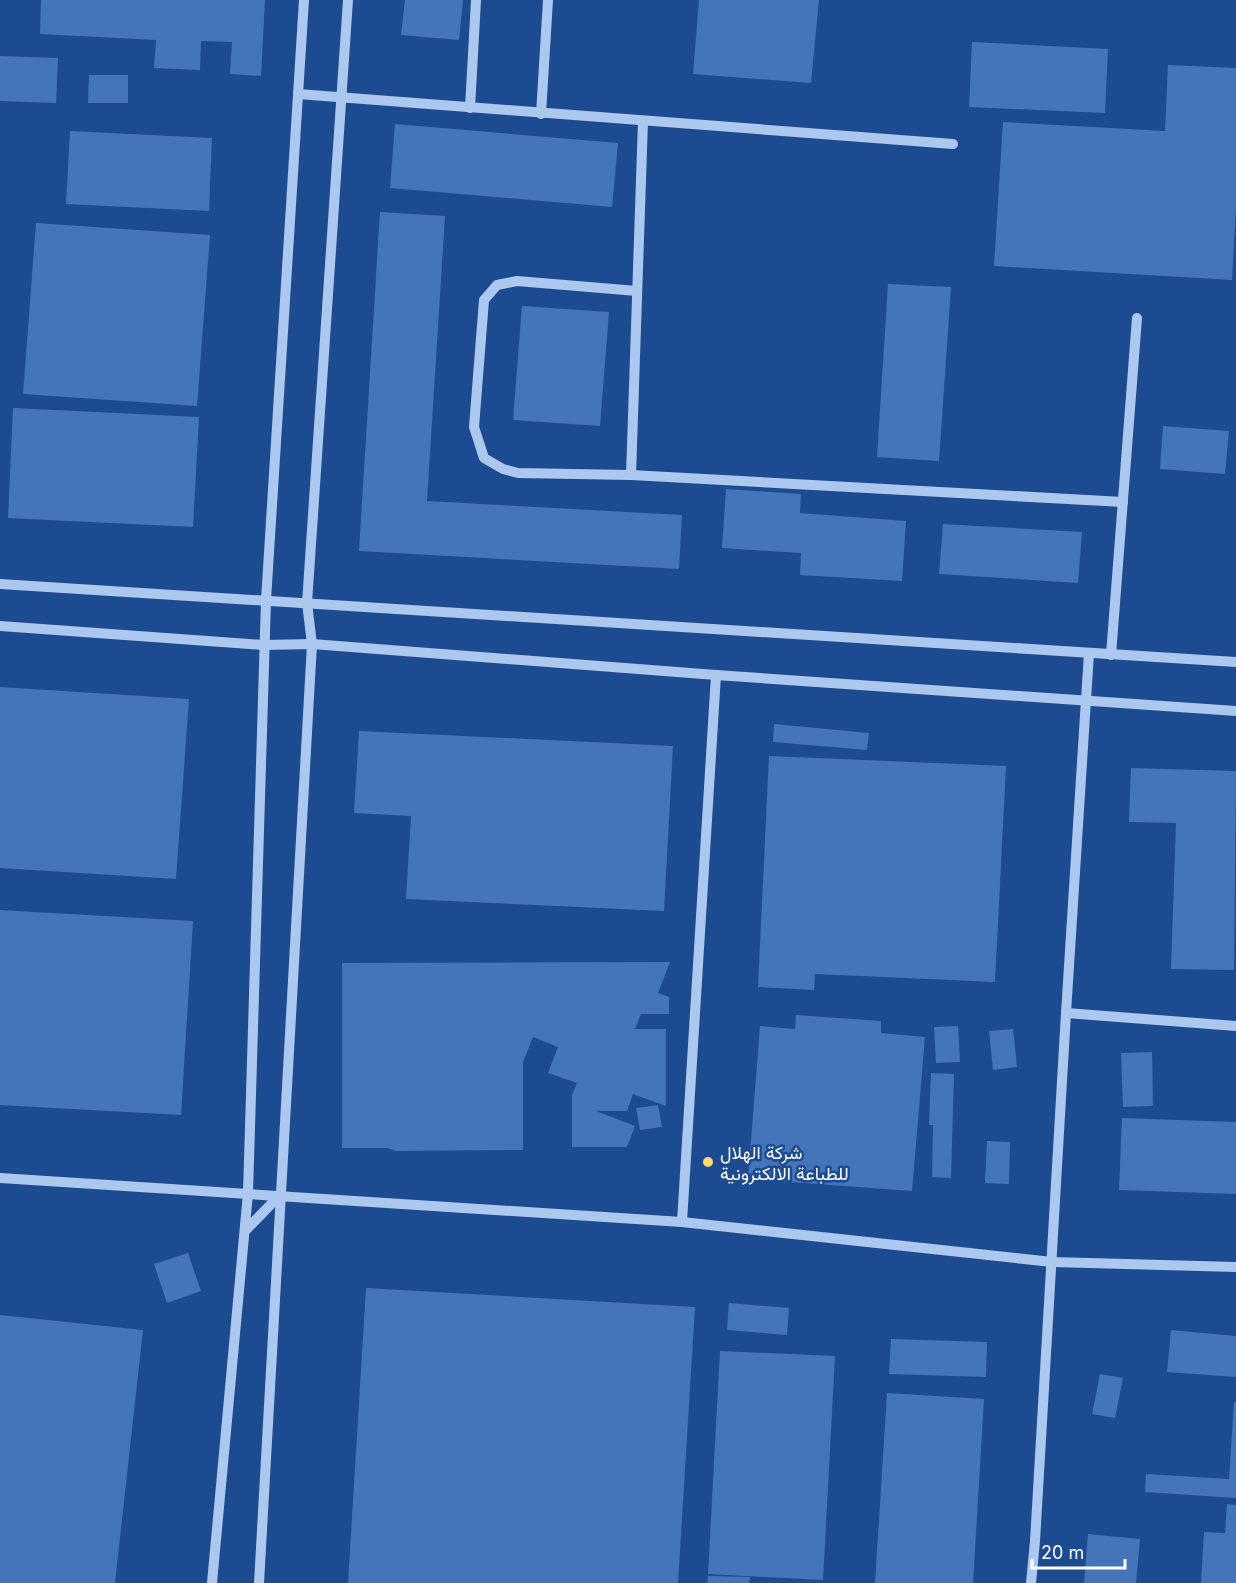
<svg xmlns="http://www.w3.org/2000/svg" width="1236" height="1583" font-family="Inter,Vazirmatn,sans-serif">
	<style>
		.building { fill: #4474b9 }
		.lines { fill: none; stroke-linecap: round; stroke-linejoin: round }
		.minor { stroke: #acc8ee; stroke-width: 10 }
		.poi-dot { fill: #ffd96a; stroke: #1c4b91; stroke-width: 2 }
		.labels { text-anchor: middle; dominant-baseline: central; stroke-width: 5; stroke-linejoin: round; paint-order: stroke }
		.poi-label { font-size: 18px; fill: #fff; stroke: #1c4b91; text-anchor: start }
	</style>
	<rect width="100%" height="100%" fill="#1c4b91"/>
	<!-- building -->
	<g class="building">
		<polygon points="41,0 265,0 261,76 230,74 232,42 201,41 200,70 154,68 156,40 40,34"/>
		<polygon points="405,0 463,0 459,40 401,35"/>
		<polygon points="699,0 819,0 811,83 693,74"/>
		<polygon points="972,42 1108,49 1105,113 969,107"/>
		<polygon points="0,56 58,58 56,103 0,101"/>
		<polygon points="1168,65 1236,68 1236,206 1232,280 994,266 1003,122 1165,131"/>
		<polygon points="89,75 128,75 128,103 88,103"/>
		<polygon points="395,124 618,143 612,207 390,188"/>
		<polygon points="70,131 212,138 209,211 66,204"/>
		<polygon points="380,212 445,216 427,501 682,515 679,569 359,551"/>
		<polygon points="36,223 210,235 197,406 23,394"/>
		<polygon points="888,284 951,287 939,461 877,457"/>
		<polygon points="522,306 609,312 600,426 513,420"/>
		<polygon points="13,408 199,417 193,527 8,518"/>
		<polygon points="1163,426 1229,431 1225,474 1160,469"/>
		<polygon points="726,489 801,494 800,513 906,521 902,581 800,575 801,553 722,548"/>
		<polygon points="943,524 1082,532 1078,583 939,574"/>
		<polygon points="0,687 189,699 176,879 0,868"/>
		<polygon points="774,724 869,733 867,750 773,742"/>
		<polygon points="359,731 673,746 664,911 406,899 411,816 354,813"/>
		<polygon points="769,756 1006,766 995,982 815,974 814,990 758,987"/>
		<polygon points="1131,768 1236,771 1234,970 1171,969 1176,823 1129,822"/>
		<polygon points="0,910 193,921 181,1115 0,1105"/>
		<polygon points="670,962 658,993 669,997 669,1014 641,1014 635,1029 666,1029 666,1106 633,1094 627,1111 596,1111 635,1126 627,1147 572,1147 572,1095 577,1083 548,1073 558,1047 533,1037 523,1062 523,1150 396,1151 387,1148 342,1148 342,963"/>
		<polygon points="796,1015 881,1021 881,1033 925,1037 912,1191 748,1179 760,1026 795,1029"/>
		<polygon points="958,1026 960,1062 936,1063 934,1027"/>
		<polygon points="1013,1029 1017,1067 993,1070 989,1031"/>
		<polygon points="1152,1052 1153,1106 1123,1107 1121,1053"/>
		<polygon points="931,1073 954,1074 951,1178 932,1177 933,1125 929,1125"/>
		<polygon points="658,1105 662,1127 640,1130 636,1108"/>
		<polygon points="1122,1118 1236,1122 1236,1194 1119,1190"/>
		<polygon points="987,1141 1010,1142 1009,1184 985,1183"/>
		<polygon points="188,1253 201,1291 167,1303 154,1264"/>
		<polygon points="366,1288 695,1307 678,1583 348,1583"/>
		<polygon points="729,1303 789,1308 787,1335 727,1330"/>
		<polygon points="0,1315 143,1330 115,1583 0,1583"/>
		<polygon points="1171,1330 1236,1336 1236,1377 1167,1372"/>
		<polygon points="891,1339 987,1342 986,1377 889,1374"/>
		<polygon points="720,1351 835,1356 823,1580 708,1574"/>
		<polygon points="1100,1374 1123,1378 1115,1418 1092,1414"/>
		<polygon points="887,1393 984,1399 973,1583 875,1583"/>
		<polygon points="1234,1402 1236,1402 1236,1498 1145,1492 1146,1474 1229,1479"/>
		<polygon points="1227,1504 1236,1505 1236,1583 1201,1583 1204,1532 1225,1533"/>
		<polygon points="1088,1534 1140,1539 1136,1583 1084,1583"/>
		<polygon points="708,1576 750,1577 749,1583 707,1583"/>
	</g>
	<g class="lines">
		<!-- minor -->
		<g class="minor">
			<polyline points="298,94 953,144"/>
			<polyline points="470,108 476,0"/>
			<polyline points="541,114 548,0"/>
			<polyline points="637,291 517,281 497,285 484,300 474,427 484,458 503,469 518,473 631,475 1123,502"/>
			<polyline points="631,475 643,121"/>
			<polyline points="0,584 1236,662"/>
			<polyline points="0,626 264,645 312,644 716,675 1236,711"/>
			<polyline points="1111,655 1137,318"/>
			<polyline points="1066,1013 1236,1026"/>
			<polyline points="0,1178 682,1222 1052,1262 1236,1267"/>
			<polyline points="682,1222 716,675"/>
			<polyline points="245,1231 280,1195"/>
			<polyline points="212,1583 248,1193 266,600 304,0"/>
			<polyline points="259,1583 312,644 307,603 348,0"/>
			<polyline points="1031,1583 1035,1541 1066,1013 1089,653"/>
		</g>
	</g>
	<!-- markers -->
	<circle class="poi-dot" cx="708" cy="1162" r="6"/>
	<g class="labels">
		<!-- poi labels -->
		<g class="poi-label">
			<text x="720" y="1152">شركة الهلال<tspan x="720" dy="21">للطباعة الالكترونية</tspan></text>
		</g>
	</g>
	<!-- scale -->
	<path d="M1032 1559v9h93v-9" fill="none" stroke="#ffffff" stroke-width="3"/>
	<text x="1041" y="1559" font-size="18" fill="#ffffff" stroke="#1c4b91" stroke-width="4.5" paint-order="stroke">20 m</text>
</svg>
